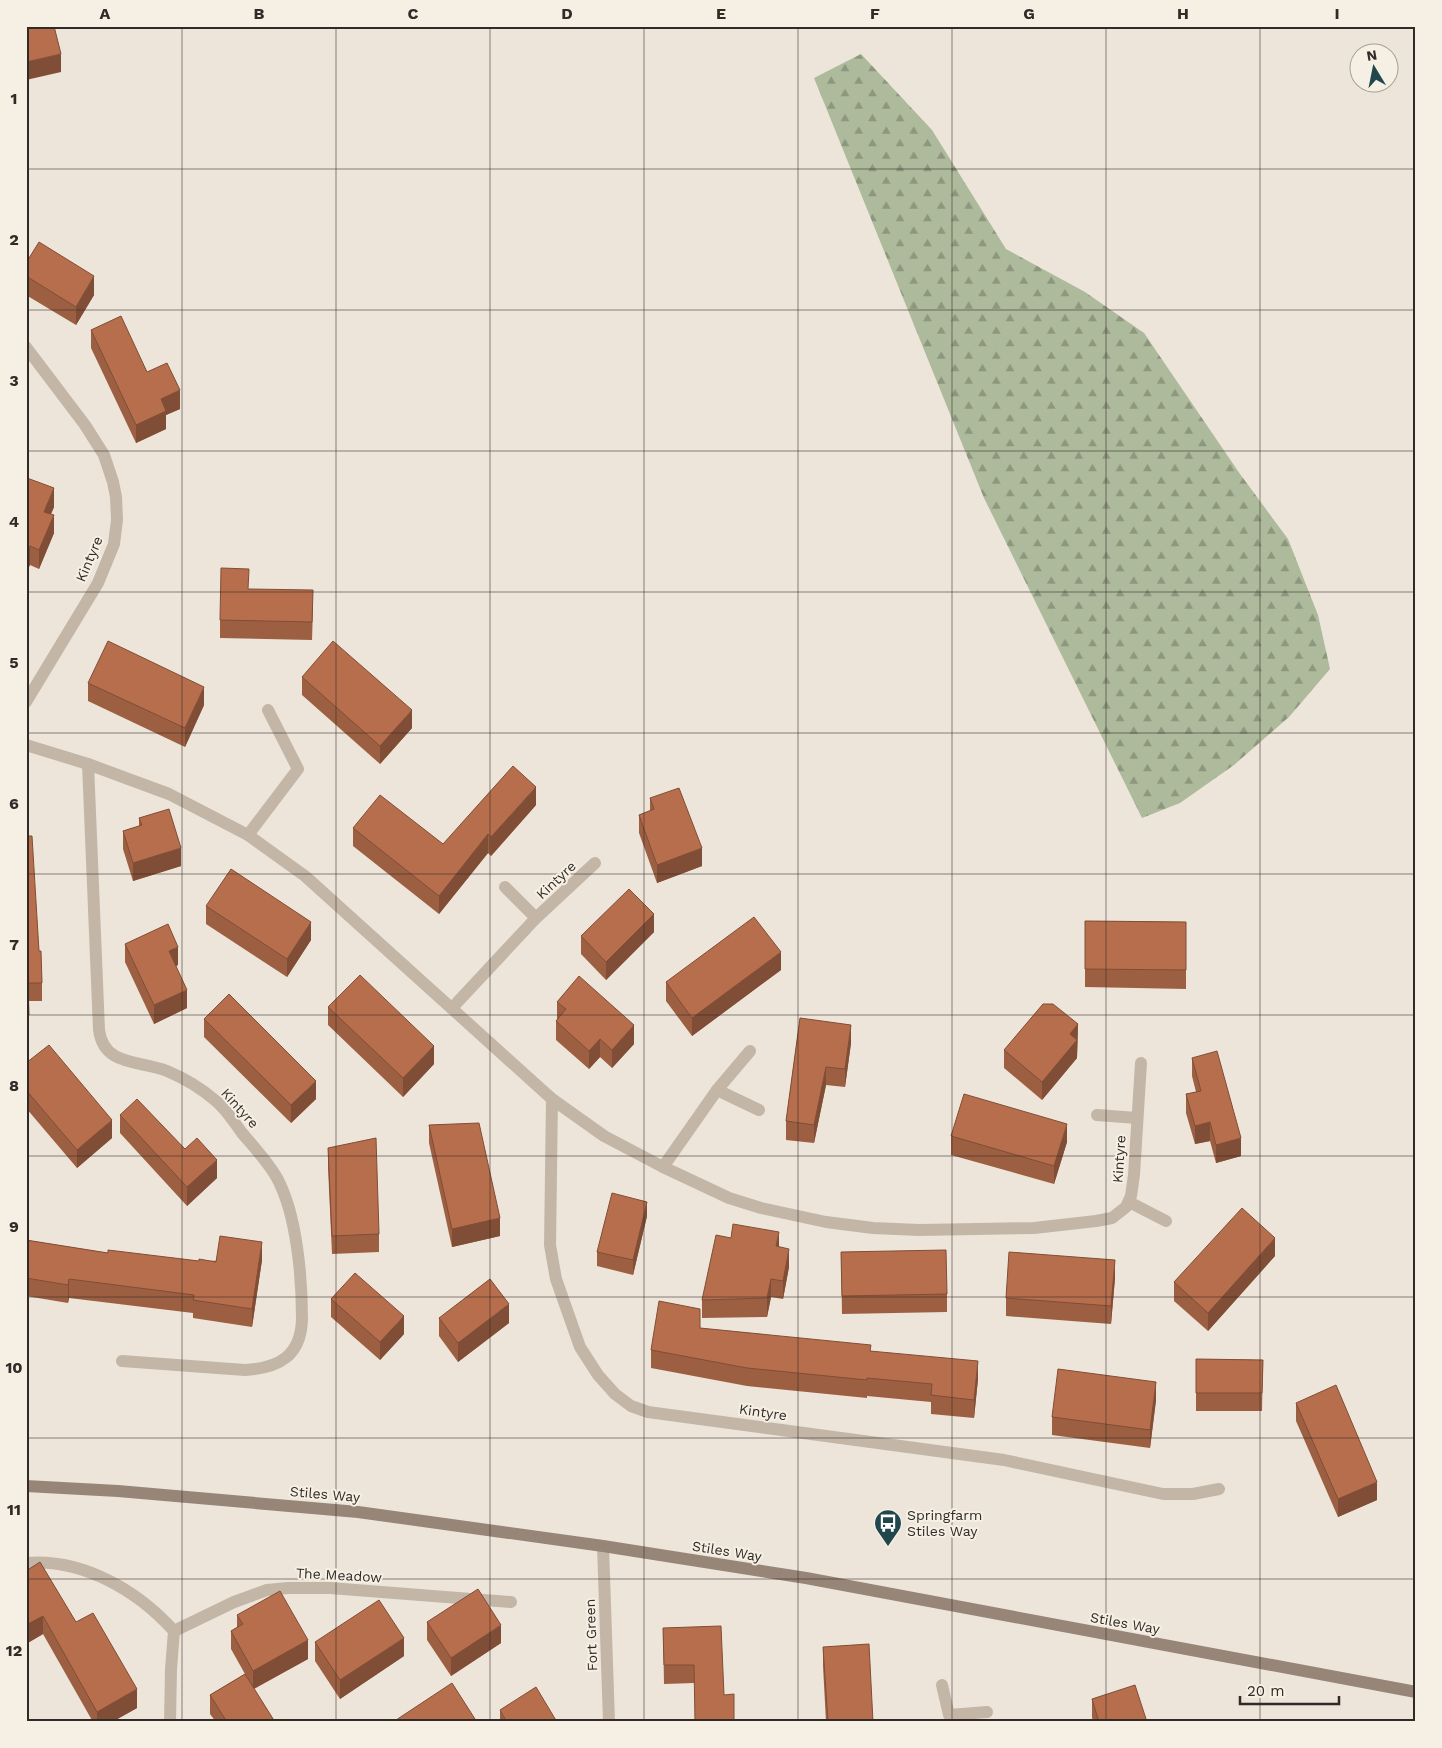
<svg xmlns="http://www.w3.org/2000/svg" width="1442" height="1748" font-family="'Work Sans',sans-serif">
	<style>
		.forest { fill: url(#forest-firs) }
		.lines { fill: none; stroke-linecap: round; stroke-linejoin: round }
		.minor { stroke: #c4b6a7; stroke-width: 12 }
		.secondary { stroke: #978678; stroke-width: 12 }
		.wall { fill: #9d5f42 }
		.shaded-wall { fill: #804d36 }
		.building { fill: #b76e4d; stroke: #804d36 }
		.grid { fill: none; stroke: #312a26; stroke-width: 1; stroke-opacity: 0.55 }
		.labels { text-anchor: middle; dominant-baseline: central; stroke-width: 4; stroke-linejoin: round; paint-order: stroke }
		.street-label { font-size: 14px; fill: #312a26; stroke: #f6efe4 }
		.poi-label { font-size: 14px; fill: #312a26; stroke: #f6efe4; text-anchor: start }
		.neatline { fill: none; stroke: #312a26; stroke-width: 2 }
		.grid-label { font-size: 16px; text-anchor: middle; font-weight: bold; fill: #312a26 }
	</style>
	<defs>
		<pattern id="forest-firs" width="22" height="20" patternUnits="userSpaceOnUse" patternTransform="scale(1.25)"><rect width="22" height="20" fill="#adba9b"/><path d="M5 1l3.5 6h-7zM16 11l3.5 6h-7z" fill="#8d977e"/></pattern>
	</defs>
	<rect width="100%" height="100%" fill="#ede5d9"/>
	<!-- forest -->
	<polygon class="forest" points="861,54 932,130 1006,249 1085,292 1144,333 1240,474 1288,539 1318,615 1330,669 1289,717 1234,765 1180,803 1142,818 984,498 814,78"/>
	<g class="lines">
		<!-- minor -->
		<g class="minor">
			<polyline points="26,347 85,425 104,455 113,482 116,497 117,520 114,544 98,583 26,702"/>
			<polyline points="26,745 88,764 169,794 248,835 305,876 552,1099 604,1136 663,1167 729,1198 761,1208 826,1222 873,1228 919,1230 1034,1228 1096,1221 1112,1218 1126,1207 1131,1196 1134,1175 1141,1063"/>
			<path d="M88 764 99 1030C104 1067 140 1060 167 1071 184 1078 202 1089 216 1101 226 1109 234 1122 242 1133 254 1147 268 1162 277 1178 297 1215 302 1278 302 1319 301 1356 279 1368 245 1370L122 1361"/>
			<polyline points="248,835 298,769 268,710"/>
			<polyline points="505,887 536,918"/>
			<polyline points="452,1008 536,918 595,863"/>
			<polyline points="717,1090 759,1110"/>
			<polyline points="552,1099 550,1245 556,1279 580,1347 598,1375 615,1394 631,1406 648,1412 1004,1460 1163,1494 1193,1494 1219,1489"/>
			<polyline points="1097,1115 1137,1118"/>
			<polyline points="663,1167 717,1090 750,1051"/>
			<polyline points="1129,1202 1166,1221"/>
			<polyline points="603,1546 609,1722"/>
			<path d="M26 1563C83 1558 138 1591 174 1631L171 1669 170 1722"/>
			<polyline points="174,1631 234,1602 267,1590 288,1588 330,1588 511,1602"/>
			<polyline points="942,1685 949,1715 987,1712"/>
		</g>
		<!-- secondary -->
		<polyline class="secondary" points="26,1486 118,1491 358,1512 603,1546 806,1578 1416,1692"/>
	</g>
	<!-- wall -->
	<g class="wall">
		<polygon points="26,263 94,295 76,325 26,295"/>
		<polygon points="91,330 147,372 180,409 166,415 166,429 136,443 91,348"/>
		<polygon points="26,478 54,507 51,514 54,533 39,569 30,565"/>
		<polygon points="249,589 313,608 312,640 220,638 220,620"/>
		<polygon points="302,677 412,728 380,764 302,695"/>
		<polygon points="88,683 204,705 185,747 88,701"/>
		<polygon points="650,798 702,866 657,883 639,833 639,815 650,811"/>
		<polygon points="536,805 491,856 488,853 439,914 353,846 353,828 443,844"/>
		<polygon points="139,818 181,866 133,881 123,849 123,831 139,826"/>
		<polygon points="26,836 42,983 42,1001 28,1001 29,1033 26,1034"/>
		<polygon points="206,906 311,940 287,977 206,924"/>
		<polygon points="1085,921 1186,922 1186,989 1085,987"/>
		<polygon points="654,932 606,980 581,954 581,936"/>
		<polygon points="125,944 178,965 176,966 187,1008 154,1024 125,962"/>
		<polygon points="781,970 692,1036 666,1001 666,982"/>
		<polygon points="557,1002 634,1044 612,1068 600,1057 589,1069 556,1040 556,1021 557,1020"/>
		<polygon points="328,1007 434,1064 403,1097 328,1025"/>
		<polygon points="800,1018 851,1043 845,1087 826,1085 814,1143 786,1140 786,1121"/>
		<polygon points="204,1019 316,1099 291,1123 204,1037"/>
		<polygon points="1078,1024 1077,1058 1042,1100 1004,1068 1004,1050"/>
		<polygon points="1192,1058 1241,1156 1216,1163 1210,1141 1195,1144 1186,1113 1186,1094 1196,1092 1192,1076"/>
		<polygon points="26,1063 112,1138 77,1168 26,1108"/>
		<polygon points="120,1115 185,1149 217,1178 187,1206 120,1133"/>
		<polygon points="429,1125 500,1236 452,1247 429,1143"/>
		<polygon points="951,1136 1067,1142 1054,1184 951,1155"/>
		<polygon points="328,1148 379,1234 379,1252 332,1254 328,1167"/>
		<polygon points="647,1216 633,1275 597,1266 597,1252"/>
		<polygon points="26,1240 108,1253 199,1261 262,1260 252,1327 193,1318 193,1313 69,1298 68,1303 26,1296"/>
		<polygon points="779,1247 789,1267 783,1299 771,1297 767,1317 702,1318 702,1300"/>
		<polygon points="841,1252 947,1294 947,1312 842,1314"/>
		<polygon points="1275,1256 1208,1331 1174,1301 1174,1282"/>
		<polygon points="1115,1278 1111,1324 1006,1316 1006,1298"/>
		<polygon points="331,1299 404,1334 380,1360 331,1317"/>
		<polygon points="439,1318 509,1323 458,1362 439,1336"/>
		<polygon points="700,1328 871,1351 978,1379 974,1418 931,1414 931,1402 867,1396 867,1398 747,1386 651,1368 651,1350"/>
		<polygon points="1196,1359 1263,1360 1262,1411 1196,1411"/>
		<polygon points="1156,1400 1150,1448 1052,1435 1052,1417"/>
		<polygon points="1296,1403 1377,1500 1338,1517 1296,1421"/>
		<polygon points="26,1571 76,1622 137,1708 112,1722 93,1722 43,1634 26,1644"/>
		<polygon points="237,1615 308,1659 254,1689 275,1722 216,1722 210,1714 210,1695 245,1674 231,1649 231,1631 237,1627"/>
		<polygon points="427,1622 501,1643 451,1676 427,1640"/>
		<polygon points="663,1628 724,1695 734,1722 694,1683 664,1684"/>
		<polygon points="315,1642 404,1656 340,1699 315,1661"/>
		<polygon points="823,1647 873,1722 826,1722 823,1666"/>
		<polygon points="1092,1699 1147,1722 1093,1722 1092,1717"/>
		<polygon points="500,1710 507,1722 500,1722"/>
	</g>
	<!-- shaded-wall -->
	<g class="shaded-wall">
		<polygon points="61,54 61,72 26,80 26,62"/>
		<polygon points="94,276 94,295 76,325 76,307"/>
		<polygon points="180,390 180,409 166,415 166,429 136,443 136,425 161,399"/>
		<polygon points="54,488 54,507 44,530 44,512"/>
		<polygon points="54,515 54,533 39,569 39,550"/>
		<polygon points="30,546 30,565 26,574 26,556"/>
		<polygon points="204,687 204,705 185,747 185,728"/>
		<polygon points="412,710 412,728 380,764 380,746"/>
		<polygon points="536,787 536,805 491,856 491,837"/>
		<polygon points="488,834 488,853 439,914 439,896"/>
		<polygon points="181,848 181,866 133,881 133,863"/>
		<polygon points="702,848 702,866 657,883 657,865"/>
		<polygon points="654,914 654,932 606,980 606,962"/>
		<polygon points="311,922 311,940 287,977 287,959"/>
		<polygon points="178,947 178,965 169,969 169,951"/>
		<polygon points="781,952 781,970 692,1036 692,1018"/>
		<polygon points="187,990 187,1008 154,1024 154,1005"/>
		<polygon points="1078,1024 1077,1058 1042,1100 1042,1082 1070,1034"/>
		<polygon points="634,1025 634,1044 612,1068 612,1050"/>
		<polygon points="851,1025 851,1043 845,1087 845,1069"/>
		<polygon points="600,1039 600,1057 589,1069 589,1051"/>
		<polygon points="434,1046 434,1064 403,1097 403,1078"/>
		<polygon points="826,1067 826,1085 814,1143 814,1125"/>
		<polygon points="316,1081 316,1099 291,1123 291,1105"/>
		<polygon points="112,1120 112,1138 77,1168 77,1150"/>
		<polygon points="1210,1122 1210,1141 1195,1144 1195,1126"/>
		<polygon points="1067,1124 1067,1142 1054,1184 1054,1166"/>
		<polygon points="1241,1138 1241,1156 1216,1163 1216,1145"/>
		<polygon points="217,1160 217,1178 187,1206 187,1187"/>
		<polygon points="647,1202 647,1216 633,1275 633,1260"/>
		<polygon points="500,1218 500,1236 452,1247 452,1229"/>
		<polygon points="779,1232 779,1251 776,1246"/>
		<polygon points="1275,1238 1275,1256 1208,1331 1208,1313"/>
		<polygon points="262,1242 262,1260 252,1327 252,1309"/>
		<polygon points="789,1249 789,1267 783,1299 783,1281"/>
		<polygon points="1115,1260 1115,1278 1111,1324 1111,1306"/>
		<polygon points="69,1279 69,1298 68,1303 68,1285"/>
		<polygon points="771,1279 771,1297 767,1317 767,1298"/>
		<polygon points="509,1304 509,1323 458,1362 458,1343"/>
		<polygon points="404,1316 404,1334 380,1360 380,1342"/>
		<polygon points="978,1361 978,1379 974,1418 974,1400"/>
		<polygon points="1156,1382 1156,1400 1150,1448 1150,1430"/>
		<polygon points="1377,1482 1377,1500 1338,1517 1338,1499"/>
		<polygon points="43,1616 43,1634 26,1644 26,1625"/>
		<polygon points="501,1625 501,1643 451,1676 451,1658"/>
		<polygon points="404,1638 404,1656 340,1699 340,1680"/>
		<polygon points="308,1640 308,1659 253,1689 253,1671"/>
		<polygon points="137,1689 137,1708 112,1722 97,1722 97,1712"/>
	</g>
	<!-- building -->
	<g class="building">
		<polygon points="26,26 54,26 61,54 26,62"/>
		<polygon points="39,242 94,276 76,307 26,276 26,263"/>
		<polygon points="121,316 147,372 167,363 180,390 161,399 166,411 136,425 91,330"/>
		<polygon points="26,478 27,478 54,488 44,512 54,515 39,550 30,546 26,556"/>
		<polygon points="221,568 249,569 248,589 313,590 312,622 220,620"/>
		<polygon points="108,641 204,687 185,728 88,683"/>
		<polygon points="333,641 412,710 380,746 302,677"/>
		<polygon points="513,766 536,787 491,837 488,834 439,896 353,828 380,795 443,844"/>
		<polygon points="679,788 702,848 657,865 639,815 654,809 650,798"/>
		<polygon points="169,809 181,848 133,863 123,831 142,825 139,818"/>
		<polygon points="26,836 32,836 39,951 41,951 42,983 28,983 29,1015 26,1015"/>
		<polygon points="231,869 311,922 287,959 206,906"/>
		<polygon points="629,889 654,914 606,962 581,936"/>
		<polygon points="754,917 781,952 692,1018 666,982"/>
		<polygon points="1085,921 1186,922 1186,970 1085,969"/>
		<polygon points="168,924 178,947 169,951 187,990 154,1005 125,944"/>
		<polygon points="360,975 434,1046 403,1078 328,1007"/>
		<polygon points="579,976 634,1025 612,1050 600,1039 589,1051 556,1021 566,1009 557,1002"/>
		<polygon points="229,994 316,1081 291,1105 204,1019"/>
		<polygon points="1043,1004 1053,1004 1078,1024 1070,1034 1077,1040 1042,1082 1004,1050"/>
		<polygon points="800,1018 851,1025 845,1069 826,1067 814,1125 786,1121"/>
		<polygon points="49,1045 112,1120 77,1150 26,1090 26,1063"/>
		<polygon points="1217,1051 1241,1138 1216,1145 1210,1122 1195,1126 1186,1094 1201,1091 1192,1058"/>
		<polygon points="964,1094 1067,1124 1054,1166 951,1136"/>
		<polygon points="137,1099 185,1149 197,1138 217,1160 187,1187 120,1115"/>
		<polygon points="479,1123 500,1218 452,1229 429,1125"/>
		<polygon points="376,1138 379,1234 332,1236 328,1148"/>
		<polygon points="612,1193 647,1202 633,1260 597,1252"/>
		<polygon points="1242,1208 1275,1238 1208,1313 1174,1282"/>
		<polygon points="733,1224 779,1232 776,1246 789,1249 783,1281 771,1279 767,1298 702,1300 716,1235 731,1238"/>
		<polygon points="220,1236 262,1242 252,1309 193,1300 194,1295 69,1279 68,1285 26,1278 26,1240 108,1253 108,1250 199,1261 199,1259 216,1262"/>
		<polygon points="946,1250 947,1294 842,1296 841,1252"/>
		<polygon points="1009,1252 1115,1260 1111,1306 1006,1298"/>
		<polygon points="355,1273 404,1316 380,1342 331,1299"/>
		<polygon points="490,1279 509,1304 458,1343 439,1318"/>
		<polygon points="659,1301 700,1309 700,1328 871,1345 870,1351 978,1361 974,1400 931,1395 932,1384 867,1378 867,1380 747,1368 651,1350"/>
		<polygon points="1196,1359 1263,1360 1262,1393 1196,1393"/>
		<polygon points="1058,1369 1156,1382 1150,1430 1052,1417"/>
		<polygon points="1336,1385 1377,1482 1338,1499 1296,1403"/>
		<polygon points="40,1562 76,1622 93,1613 137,1689 97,1712 43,1616 26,1625 26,1571"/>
		<polygon points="478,1589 501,1625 451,1658 427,1622"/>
		<polygon points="280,1591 308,1640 253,1671 231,1631 243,1624 237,1615"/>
		<polygon points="379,1600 404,1638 340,1680 315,1642"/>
		<polygon points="721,1626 724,1695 734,1694 734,1722 695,1722 694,1665 664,1665 663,1628"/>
		<polygon points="869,1644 873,1722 828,1722 823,1647"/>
		<polygon points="245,1674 275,1722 227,1722 210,1695"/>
		<polygon points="452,1683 475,1719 472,1722 393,1722"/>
		<polygon points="1135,1685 1147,1722 1099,1722 1092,1699"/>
		<polygon points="536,1687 557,1722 507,1722 500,1710"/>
	</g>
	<!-- grid -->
	<path class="grid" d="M182 26V1722M336 26V1722M490 26V1722M644 26V1722M798 26V1722M952 26V1722M1106 26V1722M1260 26V1722M26 169H1416M26 310H1416M26 451H1416M26 592H1416M26 733H1416M26 874H1416M26 1015H1416M26 1156H1416M26 1297H1416M26 1438H1416M26 1579H1416"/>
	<!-- icons -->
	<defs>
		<g id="bus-pin" transform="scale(1.4375)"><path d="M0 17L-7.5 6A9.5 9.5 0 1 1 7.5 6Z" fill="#21474d" stroke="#f6efe4"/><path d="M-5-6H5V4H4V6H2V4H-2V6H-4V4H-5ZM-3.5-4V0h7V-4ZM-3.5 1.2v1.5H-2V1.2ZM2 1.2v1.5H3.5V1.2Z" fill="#fff"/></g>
	</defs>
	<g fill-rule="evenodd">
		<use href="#bus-pin" x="888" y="1523"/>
	</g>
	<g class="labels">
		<!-- street labels -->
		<g class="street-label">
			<text transform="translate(89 559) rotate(-67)">Kintyre</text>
			<text transform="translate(556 880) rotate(-43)">Kintyre</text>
			<text transform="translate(240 1108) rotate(48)">Kintyre</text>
			<text transform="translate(1119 1159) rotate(-86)">Kintyre</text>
			<text transform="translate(763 1412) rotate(8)">Kintyre</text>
			<text transform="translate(325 1494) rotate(5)">Stiles Way</text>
			<text transform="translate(727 1551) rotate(9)">Stiles Way</text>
			<text transform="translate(339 1575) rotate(3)">The Meadow</text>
			<text transform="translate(1125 1623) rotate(10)">Stiles Way</text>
			<text transform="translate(591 1635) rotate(-92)">Fort Green</text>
		</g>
		<!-- poi labels -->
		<g class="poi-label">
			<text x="907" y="1515">Springfarm<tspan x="907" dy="16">Stiles Way</tspan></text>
		</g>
	</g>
	<!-- border -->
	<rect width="1442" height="1748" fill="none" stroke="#f6efe4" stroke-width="55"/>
	<!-- north arrow -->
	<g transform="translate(1374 68) rotate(350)"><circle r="24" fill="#f6efe4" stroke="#a7a098"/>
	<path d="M0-4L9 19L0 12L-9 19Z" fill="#21474d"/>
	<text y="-8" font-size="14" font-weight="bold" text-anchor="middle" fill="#312a26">N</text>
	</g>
	<!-- scale -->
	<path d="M1240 1696v8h99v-8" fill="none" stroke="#312a26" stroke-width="2.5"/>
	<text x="1247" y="1696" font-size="15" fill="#312a26" stroke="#f6efe4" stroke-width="4" paint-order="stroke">20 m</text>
	<rect x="28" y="28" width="1386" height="1692" class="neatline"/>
	<g class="grid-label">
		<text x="105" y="19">A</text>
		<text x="259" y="19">B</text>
		<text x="413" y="19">C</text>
		<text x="567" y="19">D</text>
		<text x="721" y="19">E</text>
		<text x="875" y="19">F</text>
		<text x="1029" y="19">G</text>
		<text x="1183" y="19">H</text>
		<text x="1337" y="19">I</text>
		<text x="14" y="104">1</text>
		<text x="14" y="245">2</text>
		<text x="14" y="386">3</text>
		<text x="14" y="527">4</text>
		<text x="14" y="668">5</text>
		<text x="14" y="809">6</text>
		<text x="14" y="950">7</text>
		<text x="14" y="1091">8</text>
		<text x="14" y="1232">9</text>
		<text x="14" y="1373">10</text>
		<text x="14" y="1515">11</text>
		<text x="14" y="1656">12</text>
	</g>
</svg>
